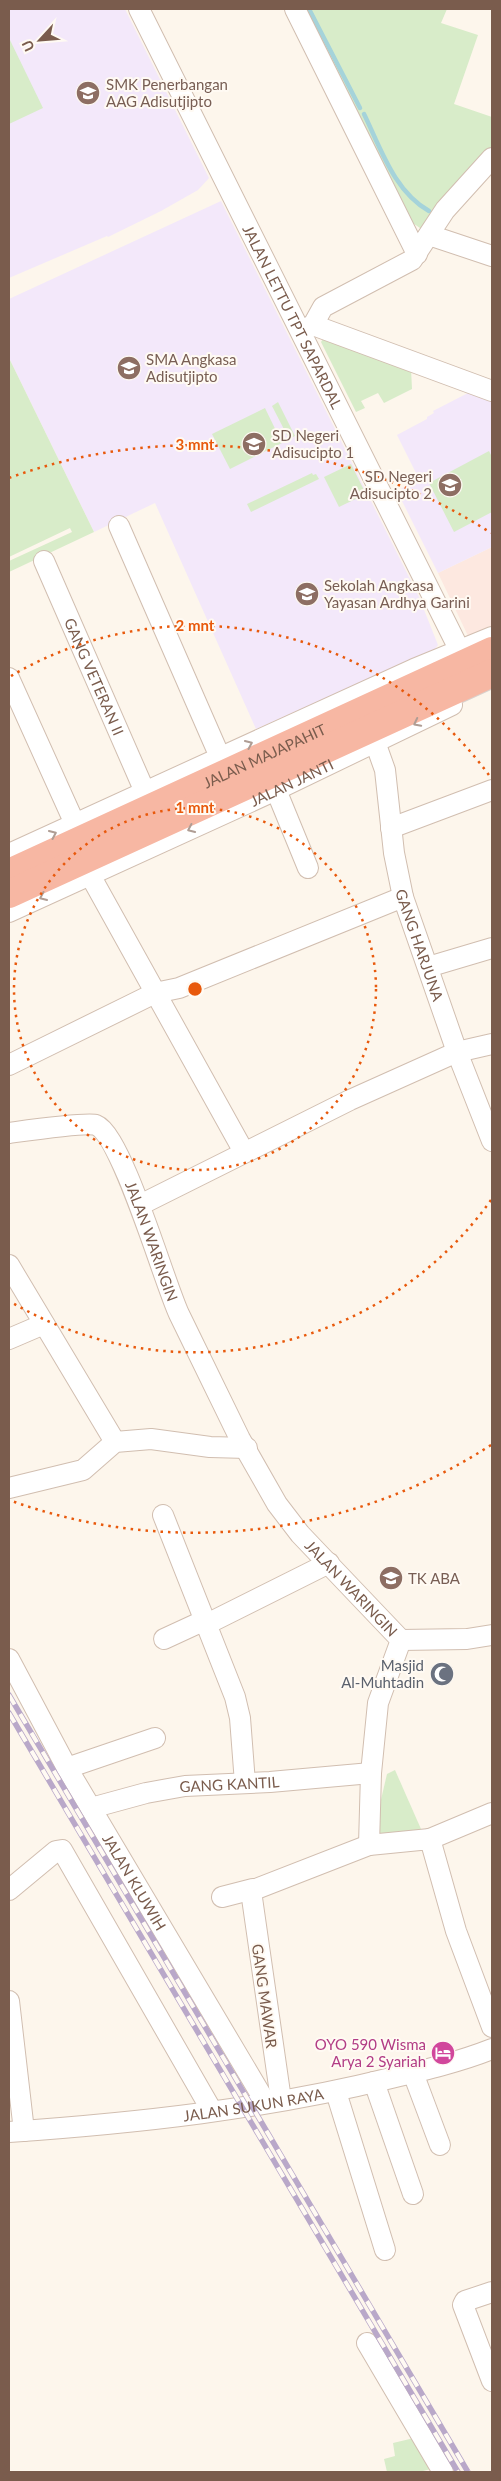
<svg xmlns="http://www.w3.org/2000/svg" width="501" height="2481" font-family="Lato,sans-serif">
	<style>
		.commercial { fill: #fde8e0 }
		.education { fill: #f3e8fa }
		.green { fill: #d8ecc9 }
		.lines { fill: none; stroke-linecap: round; stroke-linejoin: round }
		.stream { stroke: #a5d3da; stroke-width: 4.5 }
		.minor-casing { stroke: #d1beb0; stroke-width: 22 }
		.highway-casing { stroke: #dad1cd; stroke-width: 30 }
		.minor { stroke: #fff; stroke-width: 20 }
		.highway { stroke: #f7b7a3; stroke-width: 28 }
		.rail-casing { stroke: #b9a8c9; stroke-width: 5.5 }
		.rail { stroke: #fffaf3; stroke-width: 4; stroke-dasharray: 11; stroke-linecap: butt }
		.oneway { stroke: #af9d94 }
		.ring { fill: none; stroke: #e8590c; stroke-width: 2.5; stroke-dasharray: 2.5 5 }
		.labels { text-anchor: middle; dominant-baseline: central; stroke-width: 4; stroke-linejoin: round; paint-order: stroke }
		.education-label { font-size: 15px; fill: #785e54; stroke: #fffaf3; text-anchor: start }
		.street-label { font-size: 15px; fill: #7a5c4d; stroke: #fffaf3 }
		.worship-label { font-size: 15px; fill: #5b616d; stroke: #fffaf3; text-anchor: end }
		.hotel-label { font-size: 15px; fill: #b23c85; stroke: #fffaf3; text-anchor: end }
		.centre { fill: #e8590c; stroke: #fffaf3; stroke-width: 2.5 }
		.ring-label { font-size: 15px; text-anchor: middle; font-weight: bold; fill: #e8590c; stroke: #fffaf3; stroke-width: 4; stroke-linejoin: round; paint-order: stroke }
	</style>
	<rect width="100%" height="100%" fill="#fdf6ec"/>
	<!-- commercial -->
	<polygon class="commercial" points="492,547 492,630 470,640 438,573"/>
	<!-- education -->
	<g class="education">
		<polygon points="9,9 125,9 209,178 198,190 161,211 108,237 107,236 9,278"/>
		<polygon points="221,201 419,597 438,645 434,650 256,729 155,503 94,532 9,358 9,299"/>
		<polygon points="468,393 492,401 492,547 438,573 397,491 419,479 397,435 427,419 427,417 434,413 433,411"/>
	</g>
	<!-- green -->
	<g class="green">
		<polygon points="299,9 447,9 441,23 478,35 454,104 492,117 492,149 425,227 420,228 404,217"/>
		<polygon points="9,38 43,108 9,124"/>
		<polygon points="323,339 411,369 412,389 384,403 378,393 361,401 365,408 356,412 321,342"/>
		<polygon points="9,358 94,532 9,572 9,561 72,532 70,528 9,557"/>
		<polygon points="278,402 295,436 289,439 272,406"/>
		<polygon points="265,408 282,443 230,469 212,434"/>
		<polygon points="489,451 492,457 492,512 454,532 429,483"/>
		<polygon points="351,464 366,494 339,507 324,477"/>
		<polygon points="312,473 313,475 316,474 319,479 251,512 247,504"/>
		<polygon points="395,1770 421,1829 419,1838 379,1842 379,1808 387,1774"/>
		<polygon points="414,2438 431,2469 419,2472 387,2472 384,2459 395,2456 393,2443"/>
	</g>
	<g class="lines">
		<!-- stream -->
		<g class="stream">
			<polyline points="309,9 360,108"/>
			<path d="M364 114C381 149 394 191 429 211"/>
		</g>
		<!-- minor casing -->
		<g class="minor-casing">
			<g id="minor">
				<path id="s1" d="M139 9 460 651"/>
				<polyline points="295,9 417,254"/>
				<polyline points="429,235 492,256"/>
				<polyline points="313,325 323,307 412,260 445,210 492,158"/>
				<polyline points="302,330 313,325 492,391"/>
				<polyline points="119,526 220,757"/>
				<path id="s2" d="M44 561 145 792"/>
				<polyline points="9,678 75,824"/>
				<path id="s3" d="M375 742 385 770 394 853 403 897 457 1052 492 1141"/>
				<polyline points="276,790 308,868"/>
				<polyline points="391,828 492,790"/>
				<polyline points="9,854 414,669 492,637"/>
				<polyline points="90,875 244,1152"/>
				<path id="s4" d="M9 912 276 790 452 705"/>
				<polyline points="428,967 492,948"/>
				<polyline points="9,1065 155,993 179,988 403,897"/>
				<path id="s5" d="M9 1133C24 1131 86 1122 96 1125 122 1135 164 1282 179 1314L240 1439 277 1504 300 1534 401 1640 378 1703 371 1773 369 1845 430 1839 456 1931 492 2027"/>
				<polyline points="140,1205 350,1100 457,1052 492,1044"/>
				<polyline points="9,1265 115,1442"/>
				<polyline points="9,1339 44,1324"/>
				<polyline points="9,1488 83,1470 115,1442 151,1439 210,1447 247,1448"/>
				<polyline points="163,1515 235,1697 240,1718 245,1783"/>
				<polyline points="205,1625 329,1563"/>
				<polyline points="164,1639 203,1621"/>
				<polyline points="401,1640 467,1639 492,1635"/>
				<path id="s6" d="M9 1659 67 1768 266 2103"/>
				<polyline points="67,1768 155,1738"/>
				<path id="s7" d="M91 1808 146 1793 185 1786 270 1782 371 1773"/>
				<polyline points="430,1839 492,1813"/>
				<polyline points="9,1890 56,1851 62,1850 212,2111"/>
				<polyline points="222,1897 253,1889"/>
				<polyline points="9,2001 24,2131"/>
				<polyline points="413,2073 440,2145"/>
				<polyline points="374,2082 413,2194"/>
				<polyline points="336,2092 385,2250"/>
				<polyline points="281,2100 251,1891 369,1845"/>
				<path id="s8" d="M9 2132C137 2123 266 2109 391 2078 425 2070 459 2062 492 2049"/>
				<polyline points="492,2292 465,2301 463,2305 492,2381"/>
				<polyline points="367,2343 443,2472"/>
			</g>
		</g>
		<!-- highway casing -->
		<g class="highway-casing">
			<g id="highway">
				<path id="s9" d="M9 873 492 651"/>
				<polyline points="9,894 492,673"/>
			</g>
		</g>
		<!-- minor -->
		<use href="#minor" class="minor"/>
		<!-- highway -->
		<use href="#highway" class="highway"/>
		<!-- rail casing -->
		<g class="rail-casing">
			<g id="rail">
				<polyline points="9,1695 468,2472"/>
				<polyline points="9,1713 458,2472"/>
			</g>
		</g>
		<!-- rail -->
		<use href="#rail" class="rail"/>
	</g>
	<!-- one-way arrows -->
	<defs><path id="oneway-chevron" d="M-2-3.5L2.5 0L-2 3.5" fill="none" stroke-width="1.6" stroke-linecap="round" stroke-linejoin="round" transform="scale(1.25)"/></defs>
	<g class="oneway">
		<use href="#oneway-chevron" transform="translate(417 723) rotate(153)"/>
		<use href="#oneway-chevron" transform="translate(249 744) rotate(-24)"/>
		<use href="#oneway-chevron" transform="translate(191 829) rotate(155)"/>
		<use href="#oneway-chevron" transform="translate(53 834) rotate(-24)"/>
		<use href="#oneway-chevron" transform="translate(43 897) rotate(156)"/>
	</g>
	<!-- distance rings -->
	<g class="ring">
		<circle cx="195" cy="989" r="181"/>
		<path d="M491 1200A363 363 0 0 1 11 1302M11 676A363 363 0 0 1 491 778"/>
		<path d="M491 1445A544 544 0 0 1 9 1500M9 478A544 544 0 0 1 491 533"/>
	</g>
	<!-- icons -->
	<defs>
		<g id="school-disc" transform="scale(1.25)"><circle r="9.5" fill="#8d6e63" stroke="#fffaf3"/><path d="M0-5L7-2L0 1L-7-2ZM-4 1L0 2.5L4 1V4Q0 6-4 4Z" fill="#fff"/></g>
		<g id="mosque-disc" transform="scale(1.25)"><circle r="9.5" fill="#6b7280" stroke="#fffaf3"/><path d="M3.5-4.9A6 6 0 1 0 3.5 4.9A5 5 0 1 1 3.5-4.9Z" fill="#fff"/></g>
		<g id="hotel-disc" transform="scale(1.25)"><circle r="9.5" fill="#d1479c" stroke="#fffaf3"/><path d="M-6-4.5h1.5V1H6V5H4.5V3h-9V5H-6ZM-4 0a1.8 1.8 0 1 1 3.6 0ZM.5 0V-2.5h3Q6-2.5 6 0Z" fill="#fff"/></g>
	</defs>
	<g fill-rule="evenodd">
		<use href="#school-disc" x="88" y="93"/>
		<use href="#school-disc" x="129" y="368"/>
		<use href="#school-disc" x="254" y="444"/>
		<use href="#school-disc" x="450" y="485"/>
		<use href="#school-disc" x="307" y="594"/>
		<use href="#school-disc" x="391" y="1578"/>
		<use href="#mosque-disc" x="442" y="1674"/>
		<use href="#hotel-disc" x="443" y="2053"/>
	</g>
	<g class="labels">
		<!-- education labels -->
		<g class="education-label">
			<text x="106" y="84">SMK Penerbangan<tspan x="106" dy="17">AAG Adisutjipto</tspan></text>
			<text x="146" y="359">SMA Angkasa<tspan x="146" dy="17">Adisutjipto</tspan></text>
			<text x="272" y="435">SD Negeri<tspan x="272" dy="17">Adisucipto 1</tspan></text>
			<text x="432" y="476" text-anchor="end">SD Negeri<tspan x="432" dy="17">Adisucipto 2</tspan></text>
			<text x="324" y="585">Sekolah Angkasa<tspan x="324" dy="17">Yayasan Ardhya Garini</tspan></text>
			<text x="408" y="1578">TK ABA</text>
		</g>
		<!-- street labels -->
		<g class="street-label">
			<text stroke="none"><textPath href="#s1" startOffset="344">JALAN LETTU TPT SAPARDAL</textPath></text>
			<text stroke="none"><textPath href="#s2" startOffset="126">GANG VETERAN II</textPath></text>
			<text stroke="none"><textPath href="#s9" startOffset="281">JALAN MAJAPAHIT</textPath></text>
			<text stroke="none"><textPath href="#s4" startOffset="311">JALAN JANTI</textPath></text>
			<text stroke="none"><textPath href="#s3" startOffset="209">GANG HARJUNA</textPath></text>
			<text stroke="none"><textPath href="#s5" startOffset="218">JALAN WARINGIN</textPath></text>
			<text stroke="none"><textPath href="#s5" startOffset="622">JALAN WARINGIN</textPath></text>
			<text stroke="none"><textPath href="#s7" startOffset="141">GANG KANTIL</textPath></text>
			<text stroke="none"><textPath href="#s6" startOffset="256">JALAN KLUWIH</textPath></text>
			<text transform="translate(265 1996) rotate(82)">GANG MAWAR</text>
			<text stroke="none"><textPath href="#s8" startOffset="246">JALAN SUKUN RAYA</textPath></text>
		</g>
		<!-- worship labels -->
		<g class="worship-label">
			<text x="424" y="1665">Masjid<tspan x="424" dy="17">Al-Muhtadin</tspan></text>
		</g>
		<!-- hotel labels -->
		<g class="hotel-label">
			<text x="426" y="2044">OYO 590 Wisma<tspan x="426" dy="17">Arya 2 Syariah</tspan></text>
		</g>
	</g>
	<circle cx="195" cy="989" r="8" class="centre"/>
	<g class="ring-label">
		<text x="195" y="450">3 mnt</text>
		<text x="195" y="631">2 mnt</text>
		<text x="195" y="813">1 mnt</text>
	</g>
	<!-- border -->
	<rect width="501" height="2481" fill="none" stroke="#7a5c4d" stroke-width="20"/>
	<!-- north arrow -->
	<g transform="translate(40 40) rotate(244)" stroke="#fffaf3" stroke-width="4" paint-order="stroke">
	<path d="M0-4L9 19L0 12L-9 19Z" fill="#7a5c4d"/>
	<text y="-8" font-size="14" font-weight="bold" text-anchor="middle" fill="#7a5c4d">U</text>
	</g>
</svg>
